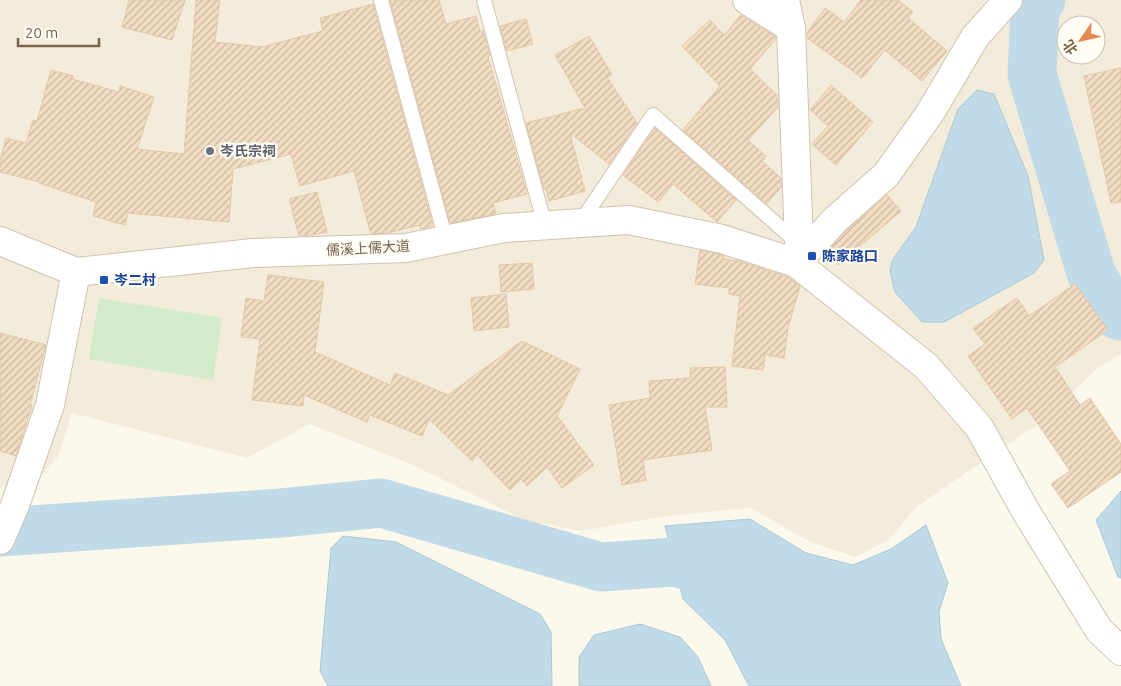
<svg xmlns="http://www.w3.org/2000/svg" width="1121" height="686" font-family="Ubuntu,'Noto Sans SC',sans-serif">
	<style>
		.residential { fill: #f4ecda; fill-rule: evenodd }
		.park { fill: #d2ebca }
		.water { fill: #c0dbe7; stroke: #a6c9d8 }
		.lines { fill: none; stroke-linecap: round; stroke-linejoin: round }
		.river { stroke: #c0dbe7; stroke-width: 49 }
		.building { fill: url(#building-hatch); stroke: #e4c6a4 }
		.lane-casing { stroke: #cfc3b0; stroke-width: 16 }
		.street-casing { stroke: #cfc3b0; stroke-width: 30 }
		.lane { stroke: #fff; stroke-width: 14 }
		.street { stroke: #fff; stroke-width: 28 }
		.worship-dot { fill: #6b7280; stroke: #fffcf3; stroke-width: 2 }
		.transit-dot { fill: #1a4fb4; stroke: #fffcf3; stroke-width: 2 }
		.labels { text-anchor: middle; dominant-baseline: central; stroke-width: 4.5; stroke-linejoin: round; paint-order: stroke }
		.worship-label { font-size: 14px; font-weight: bold; fill: #5b616d; stroke: #fffcf3; text-anchor: start }
		.street-label { font-size: 14px; fill: #78644e; stroke: #fffcf3 }
		.transit-label { font-size: 14px; font-weight: bold; fill: #164399; stroke: #fffcf3; text-anchor: start }
	</style>
	<defs>
		<pattern id="building-hatch" width="6" height="6" patternUnits="userSpaceOnUse" patternTransform="scale(1.25)"><rect width="6" height="6" fill="#f2ddc4"/><path d="M-1 1l2-2M0 6l6-6M5 7l2-2" fill="none" stroke="#c9b7a1"/></pattern>
	</defs>
	<rect width="100%" height="100%" fill="#fcf9ec"/>
	<!-- residential -->
	<path class="residential" d="M0 0H1121V354L1100 366 1042 421 915 508 890 539 856 557 810 542 751 508 667 516 581 531 524 520 413 465 309 424 247 458 72 413 58 457 43 473 0 488ZM1066 25H1096V55H1066Z"/>
	<!-- park -->
	<polygon class="park" points="99,298 222,318 213,380 89,359"/>
	<!-- water -->
	<g class="water">
		<polygon points="977,90 994,94 1028,176 1044,260 1034,273 944,322 922,322 895,292 890,271 893,259 916,227 958,109"/>
		<polygon points="1121,491 1121,578 1118,577 1096,520"/>
		<polygon points="750,519 806,553 853,565 891,549 926,525 948,583 939,612 941,639 961,686 749,686 725,640 683,599 665,526"/>
		<polygon points="343,536 396,542 540,614 551,632 552,686 328,686 320,671 331,548"/>
		<polygon points="640,624 680,637 698,657 711,686 579,686 579,657 594,635"/>
	</g>
	<g class="lines">
		<!-- river -->
		<g class="river">
			<polyline points="1041,0 1035,10 1032,74 1091,273 1113,313 1121,316"/>
			<polyline points="0,532 281,513 381,503 601,567 674,562 722,573 737,581"/>
		</g>
	</g>
	<!-- building -->
	<g class="building">
		<polygon points="129,0 185,0 172,40 122,27"/>
		<polygon points="196,0 220,0 215,42 262,47 323,31 320,18 373,4 433,226 421,229 419,225 388,233 371,234 354,171 300,186 291,154 233,169 229,222 128,213 125,225 93,216 96,202 39,183 40,182 0,172 0,161 6,138 26,143 33,120 37,121 51,70 73,76 72,79 119,92 120,86 154,97 137,149 184,154"/>
		<polygon points="390,0 439,0 446,24 476,16 480,31 483,31 490,56 488,56 527,194 493,203 496,214 450,223"/>
		<polygon points="861,0 898,0 913,12 908,18 947,51 922,81 885,50 862,78 807,38 807,33 825,8 844,22"/>
		<polygon points="741,15 776,37 776,39 750,69 778,96 778,107 748,140 766,156 762,161 781,178 781,187 767,204 683,130 720,86 682,46 710,20 724,35"/>
		<polygon points="526,19 533,44 507,51 500,26"/>
		<polygon points="589,36 612,75 607,77 637,123 609,164 570,133 585,191 549,201 546,189 544,189 526,123 585,108 555,55"/>
		<polygon points="1121,68 1121,202 1111,203 1084,76"/>
		<polygon points="831,85 873,122 836,165 812,144 828,126 810,110"/>
		<polygon points="655,128 736,200 717,222 673,184 658,202 623,175"/>
		<polygon points="317,192 327,232 312,235 299,236 289,199"/>
		<polygon points="887,195 901,211 838,265 827,252 846,231"/>
		<polygon points="700,250 718,254 724,256 724,259 738,261 788,277 800,286 788,328 784,358 765,355 763,370 732,366 740,296 729,294 729,288 695,284"/>
		<polygon points="532,263 534,289 501,292 499,265"/>
		<polygon points="268,275 324,282 315,352 390,385 395,373 448,395 522,341 580,369 557,416 594,465 562,488 547,467 527,486 521,479 510,490 477,455 472,461 429,419 422,436 370,415 367,422 304,395 303,406 252,400 260,339 241,337 246,298 264,301"/>
		<polygon points="1075,284 1108,330 1055,367 1080,405 1090,398 1121,444 1121,472 1068,508 1051,484 1070,471 1027,408 1012,419 968,356 985,344 973,328 1017,298 1029,316"/>
		<polygon points="506,294 509,327 474,331 471,298"/>
		<polygon points="0,333 46,345 30,405 32,405 16,456 0,451"/>
		<polygon points="725,367 727,407 705,407 712,450 643,460 646,480 622,485 609,405 650,398 649,381 690,378 690,368"/>
	</g>
	<g class="lines">
		<!-- lane casing -->
		<g class="lane-casing">
			<g id="lane">
				<polyline points="381,0 446,240"/>
				<polyline points="484,0 545,226"/>
				<polyline points="580,223 653,115 798,243"/>
			</g>
		</g>
		<!-- street casing -->
		<g class="street-casing">
			<g id="street">
				<polyline points="747,0 791,28"/>
				<polyline points="785,0 791,28 799,244 796,263"/>
				<polyline points="0,241 76,272 253,253 406,248 504,228 629,220 722,239 796,263 926,366 979,427 1025,510 1099,630 1121,651"/>
				<polyline points="796,263 835,220 886,175 930,113 975,37 1008,0"/>
				<polyline points="0,540 15,505 50,405 76,272"/>
			</g>
		</g>
		<!-- lane -->
		<use href="#lane" class="lane"/>
		<!-- street -->
		<use href="#street" class="street"/>
	</g>
	<!-- markers -->
	<circle class="worship-dot" cx="210" cy="151" r="5"/>
	<g class="transit-dot">
		<rect x="807" y="251" width="10" height="10" rx="2.5"/>
		<rect x="99" y="275" width="10" height="10" rx="2.5"/>
	</g>
	<g class="labels">
		<!-- worship labels -->
		<g class="worship-label">
			<text x="220" y="151">岑氏宗祠</text>
		</g>
		<!-- street labels -->
		<g class="street-label">
			<text transform="translate(368 248) rotate(-3)">儒溪上儒大道</text>
		</g>
		<!-- transit labels -->
		<g class="transit-label">
			<text x="822" y="256">陈家路口</text>
			<text x="114" y="280">岑二村</text>
		</g>
	</g>
	<!-- north arrow -->
	<g transform="translate(1081 40) rotate(236)"><circle r="24" fill="#fffcf3" stroke="#c9bfb1"/>
	<path d="M0-4L9 19L0 12L-9 19Z" fill="#e38a55"/>
	<text y="-8" font-size="14" font-weight="bold" text-anchor="middle" fill="#78644e">北</text>
	</g>
	<!-- scale -->
	<path d="M18 38v8h81v-8" fill="none" stroke="#78644e" stroke-width="2.5"/>
	<text x="25" y="38" font-size="15" fill="#78644e" stroke="#fffcf3" stroke-width="4" paint-order="stroke">20 m</text>
</svg>
